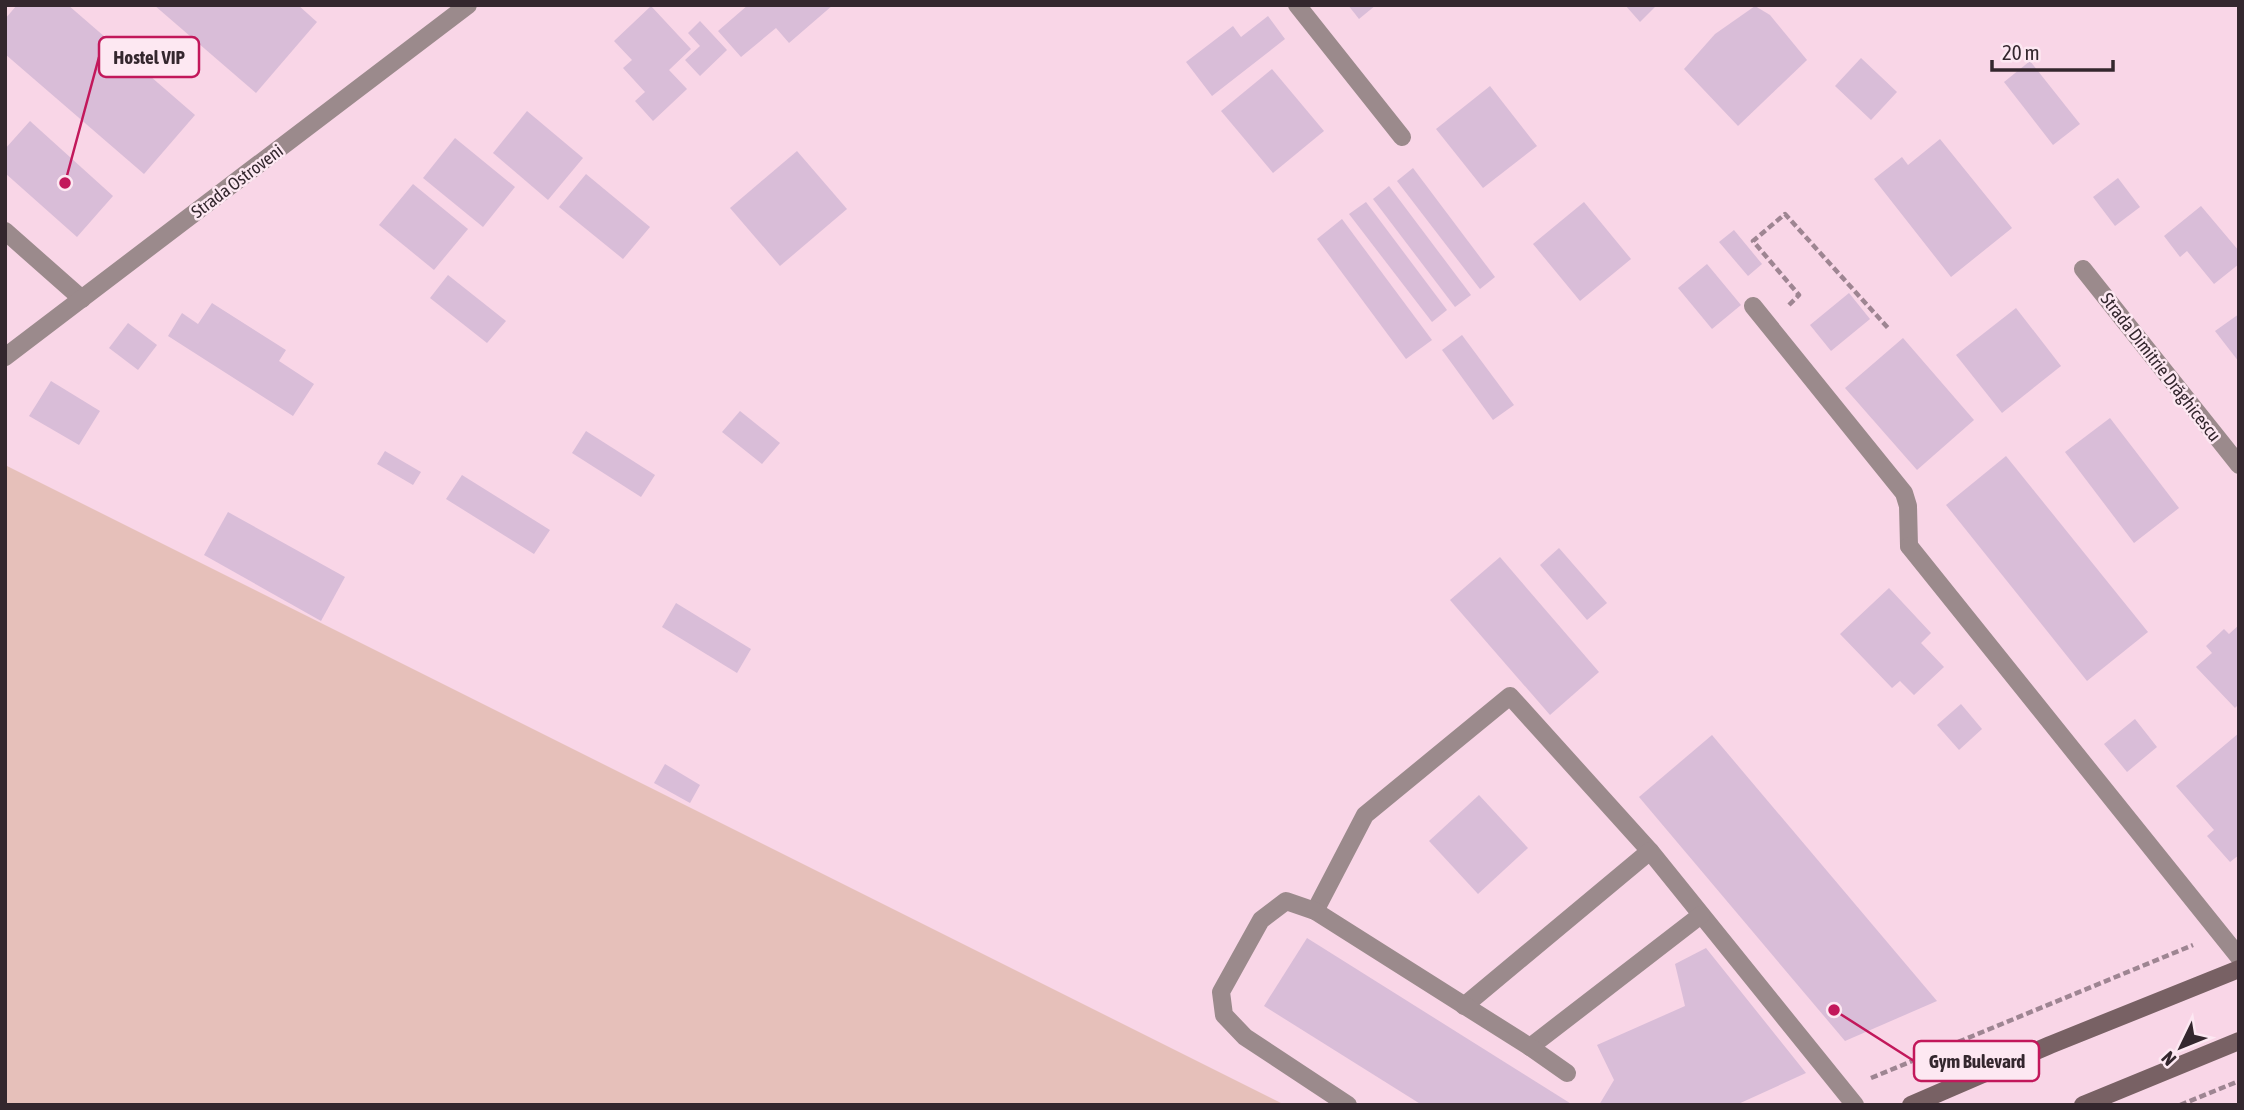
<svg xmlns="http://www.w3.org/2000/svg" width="2244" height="1110" font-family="'Asap Condensed',sans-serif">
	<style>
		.green { fill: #e6c0ba }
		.building { fill: #d9bdd8 }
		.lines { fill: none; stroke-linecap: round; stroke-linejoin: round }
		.path { stroke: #9e8592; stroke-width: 4.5; stroke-dasharray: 7 3.5; stroke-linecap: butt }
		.service { stroke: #9b8a8c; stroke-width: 18 }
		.minor { stroke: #9b8a8c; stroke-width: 18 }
		.tertiary { stroke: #9b8a8c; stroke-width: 18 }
		.secondary { stroke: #786164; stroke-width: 18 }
		.labels { text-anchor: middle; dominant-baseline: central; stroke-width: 5; stroke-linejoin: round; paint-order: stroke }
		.street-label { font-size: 18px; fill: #34272e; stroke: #fde8f2 }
		.leader { fill: none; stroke: #c2185b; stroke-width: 2.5 }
		.callout-dot { fill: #c2185b; stroke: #fde8f2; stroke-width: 2.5 }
		.callout { fill: #fde8f2; stroke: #c2185b; stroke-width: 2.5 }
		.callout-label { font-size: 19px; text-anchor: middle; font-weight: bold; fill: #34272e }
	</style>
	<rect width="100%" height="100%" fill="#f9d6e7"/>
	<!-- green -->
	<polygon class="green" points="5,465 1285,1105 5,1105"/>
	<!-- building -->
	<g class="building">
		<polygon points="17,5 68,5 195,115 144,174 5,54 5,19"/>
		<polygon points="154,5 298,5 317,22 256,93"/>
		<polygon points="748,5 833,5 789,43 776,28 741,57 718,31"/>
		<polygon points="1348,5 1376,5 1359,19"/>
		<polygon points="1625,5 1657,5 1640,22"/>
		<polygon points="651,6 691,49 669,70 687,89 653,121 635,101 645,92 623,68 632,60 614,41"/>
		<polygon points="1755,6 1770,15 1807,60 1738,126 1684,69 1715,34"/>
		<polygon points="1268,16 1285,39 1212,96 1186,62 1233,26 1241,37"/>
		<polygon points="700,21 727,50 700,76 685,60 700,46 688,33"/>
		<polygon points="1861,58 1897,92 1871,120 1835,86"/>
		<polygon points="2030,61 2080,124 2053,145 2004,82"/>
		<polygon points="1272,69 1324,131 1273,173 1221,111"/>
		<polygon points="1490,86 1537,146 1483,188 1436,129"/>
		<polygon points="527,111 583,158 548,200 493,153"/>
		<polygon points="30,121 113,196 77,237 5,173 5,149"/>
		<polygon points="455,138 515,187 483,227 423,178"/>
		<polygon points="1940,139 2012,228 1951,277 1874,179 1902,157 1908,165"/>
		<polygon points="797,151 847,209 780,266 730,208"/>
		<polygon points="1413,168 1495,277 1480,289 1397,181"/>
		<polygon points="586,174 650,227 623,259 559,207"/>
		<polygon points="2118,178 2140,207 2115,226 2093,197"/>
		<polygon points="413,184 468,229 434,270 379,225"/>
		<polygon points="1389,186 1471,295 1455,307 1373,199"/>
		<polygon points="1366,202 1447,310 1432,322 1349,214"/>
		<polygon points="1584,202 1631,259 1580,301 1533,244"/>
		<polygon points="2201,206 2239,251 2239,264 2214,284 2187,251 2180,257 2164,236"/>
		<polygon points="1342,219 1432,340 1406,359 1317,239"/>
		<polygon points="1734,230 1762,264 1748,276 1719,242"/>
		<polygon points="1707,264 1741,305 1712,329 1678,288"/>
		<polygon points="448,275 506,321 487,343 430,298"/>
		<polygon points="1849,293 1870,319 1831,351 1810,325"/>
		<polygon points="212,303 286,350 279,361 314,384 293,416 168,336 182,313 198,324"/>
		<polygon points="2016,308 2061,366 2002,413 1956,355"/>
		<polygon points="2239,314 2239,362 2215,331"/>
		<polygon points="128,323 157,345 138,370 109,348"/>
		<polygon points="1462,335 1514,405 1493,420 1442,350"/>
		<polygon points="1903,338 1974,420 1917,470 1845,388"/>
		<polygon points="51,381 100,411 79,445 29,416"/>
		<polygon points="740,411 780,443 762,464 722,432"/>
		<polygon points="2110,418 2179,508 2134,543 2065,452"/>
		<polygon points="586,431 655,475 641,497 572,453"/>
		<polygon points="385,451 421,472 413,485 377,464"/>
		<polygon points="2006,456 2148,632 2087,681 1946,505"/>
		<polygon points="462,475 550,530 534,554 446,499"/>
		<polygon points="228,512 345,577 321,621 204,555"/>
		<polygon points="1559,548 1607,603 1587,620 1540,565"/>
		<polygon points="1500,557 1599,672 1550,715 1450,600"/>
		<polygon points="1889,588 1931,633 1921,643 1944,667 1914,695 1900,681 1892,688 1840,634"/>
		<polygon points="676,603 751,649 737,673 662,627"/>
		<polygon points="2239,625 2239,704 2235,708 2196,667 2212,653 2206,646 2224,629 2229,634"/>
		<polygon points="1961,704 1982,729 1959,750 1937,725"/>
		<polygon points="2135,719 2157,747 2127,772 2104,744"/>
		<polygon points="2239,733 2239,855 2230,862 2207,836 2214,830 2176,786"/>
		<polygon points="1712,735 1937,1001 1845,1041 1639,797"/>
		<polygon points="665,764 700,785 690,803 654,783"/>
		<polygon points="1479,795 1528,848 1478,894 1429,841"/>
		<polygon points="1307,938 1573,1105 1422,1105 1264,1006"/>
		<polygon points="1706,948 1806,1073 1736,1105 1599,1105 1614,1080 1597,1045 1685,1006 1675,964"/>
	</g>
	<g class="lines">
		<!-- path -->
		<g class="path">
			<polyline points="1789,305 1799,295 1753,241 1785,214 1888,328"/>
			<polyline points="1871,1078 2193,945"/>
			<polyline points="2180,1105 2239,1081"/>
		</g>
		<!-- service -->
		<g class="service">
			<polyline points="1753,306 1904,493 1908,506 1909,546"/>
			<polyline points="1315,911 1365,815 1510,696 1650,851"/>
			<polyline points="1464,1006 1650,851 1855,1105"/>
			<polyline points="1530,1047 1701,915"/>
			<polyline points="1348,1105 1245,1037 1224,1015 1221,992 1261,920 1286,901 1315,911 1530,1047 1567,1073"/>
		</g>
		<!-- minor -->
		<g class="minor">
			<polyline points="1297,5 1402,137"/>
			<polyline points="5,231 82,299"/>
			<polyline points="2083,269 2239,465"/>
			<polyline points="1909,546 2239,957"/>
		</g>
		<!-- tertiary -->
		<polyline class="tertiary" points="5,357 468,5"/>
		<!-- secondary -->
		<g class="secondary">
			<polyline points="1911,1105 2050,1045 2239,969"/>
			<polyline points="2083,1105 2239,1041"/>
		</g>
	</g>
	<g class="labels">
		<!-- street labels -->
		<g class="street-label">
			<text transform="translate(237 181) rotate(-37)">Strada Ostroveni</text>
			<text transform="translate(2161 367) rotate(52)">Strada Dimitrie Drăghicescu</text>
		</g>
	</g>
	<!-- callouts -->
	<path class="leader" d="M65 183L99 57M1834 1010L1914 1061"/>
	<g class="callout-dot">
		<circle cx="65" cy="183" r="7"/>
		<circle cx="1834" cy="1010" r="7"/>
	</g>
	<g class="callout">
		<rect x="99" y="37" width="100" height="40" rx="7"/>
		<rect x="1914" y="1041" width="125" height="40" rx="7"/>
	</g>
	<g class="callout-label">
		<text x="149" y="64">Hostel VIP</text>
		<text x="1977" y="1068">Gym Bulevard</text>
	</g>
	<!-- border -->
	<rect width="2244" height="1110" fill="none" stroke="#34272e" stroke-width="14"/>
	<!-- north arrow -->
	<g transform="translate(2181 1047) rotate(227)" stroke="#fde8f2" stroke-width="5" paint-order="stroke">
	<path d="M0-5L12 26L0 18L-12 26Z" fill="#34272e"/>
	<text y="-10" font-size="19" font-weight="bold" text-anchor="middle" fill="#34272e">N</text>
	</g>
	<!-- scale -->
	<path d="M1992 60v10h121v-10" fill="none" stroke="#34272e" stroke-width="3.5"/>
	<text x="2002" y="60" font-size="21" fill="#34272e" stroke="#fde8f2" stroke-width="5" paint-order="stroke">20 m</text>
</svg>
